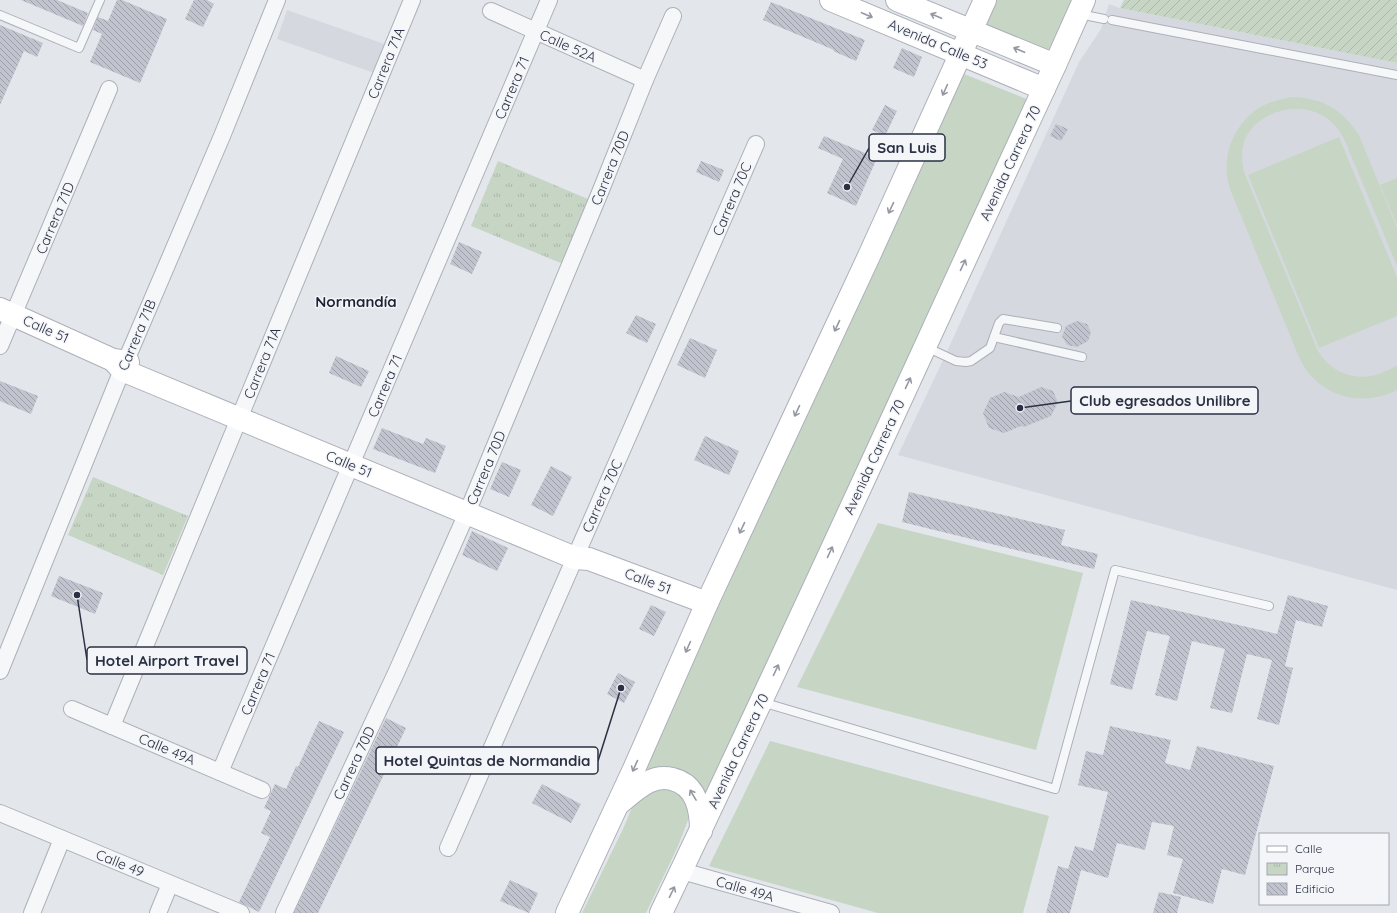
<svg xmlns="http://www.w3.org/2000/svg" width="1397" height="913" font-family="Quicksand,sans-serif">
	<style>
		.built { fill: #d6d8e0 }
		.grass { fill: #c7d5c5 }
		.park { fill: url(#park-tufts) }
		.garden { fill: url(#garden-furrows) }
		.building { fill: url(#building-back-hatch) }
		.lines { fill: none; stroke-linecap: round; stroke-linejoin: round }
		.lane-casing { stroke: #acb0b9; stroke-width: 10 }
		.street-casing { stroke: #acb0b9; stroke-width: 18 }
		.secondary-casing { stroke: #acb0b9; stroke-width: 24 }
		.lane { stroke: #f6f7f9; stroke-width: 8 }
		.street { stroke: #f6f7f9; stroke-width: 16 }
		.secondary { stroke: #fff; stroke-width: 22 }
		.oneway { stroke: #9598a2 }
		.labels { text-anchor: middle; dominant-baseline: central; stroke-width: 3; stroke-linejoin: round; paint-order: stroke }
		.street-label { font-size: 14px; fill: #2b3144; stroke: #f3f5f8 }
		.neighbourhood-label { font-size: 15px; font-weight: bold; fill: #1d2335; stroke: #f3f5f8 }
		.leader { fill: none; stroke: #2b3144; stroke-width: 1.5 }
		.callout-dot { fill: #2b3144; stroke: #f3f5f8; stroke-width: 1.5 }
		.callout { fill: #f3f5f8; stroke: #2b3144; stroke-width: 1.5 }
		.callout-label { font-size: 15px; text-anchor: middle; font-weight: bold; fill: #2b3144 }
	</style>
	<defs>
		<pattern id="park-tufts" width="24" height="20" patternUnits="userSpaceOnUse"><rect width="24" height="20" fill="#c7d5c5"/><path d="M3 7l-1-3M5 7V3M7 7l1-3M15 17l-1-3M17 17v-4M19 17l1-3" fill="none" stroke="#abb7aa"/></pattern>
		<pattern id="garden-furrows" width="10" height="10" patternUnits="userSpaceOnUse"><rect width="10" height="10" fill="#c7d5c5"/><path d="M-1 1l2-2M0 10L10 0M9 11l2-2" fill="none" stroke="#abb7aa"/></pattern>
		<pattern id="building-back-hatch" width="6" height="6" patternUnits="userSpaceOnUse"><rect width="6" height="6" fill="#c1c4ce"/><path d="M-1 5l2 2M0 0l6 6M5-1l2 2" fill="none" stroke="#9da0a9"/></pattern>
	</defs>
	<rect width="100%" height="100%" fill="#e3e6eb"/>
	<!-- built -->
	<g class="built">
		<polygon points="1109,4 1120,8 1397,63 1397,590 898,455 945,356 1079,62 1101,29"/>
		<polygon points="287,10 390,46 380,75 277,39"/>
	</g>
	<!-- grass -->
	<g class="grass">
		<polygon points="997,0 1075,0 1052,54 986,26"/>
		<polygon points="964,74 1029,100 705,800 659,768 644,770 793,442"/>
		<path d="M1292 97C1323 98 1342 109 1359 135L1397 228V266L1345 141C1340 131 1334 123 1325 117 1299 100 1255 111 1244 142 1241 152 1242 163 1244 172L1318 351C1336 380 1369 384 1397 365V390C1368 405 1334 400 1312 377 1304 369 1300 359 1296 350L1230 189C1229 184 1227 179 1227 174 1224 147 1239 119 1262 106 1272 101 1282 99 1292 97Z"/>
		<polygon points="1339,137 1397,277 1397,316 1319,348 1248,175"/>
		<polygon points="1397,178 1397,225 1380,185"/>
		<polygon points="878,523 1083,573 1036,750 797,687"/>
		<polygon points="770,741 1049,816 1023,913 878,913 709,866"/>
		<polygon points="668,785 689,799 690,815 678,846 646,913 582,913 623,829 636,798"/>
	</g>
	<!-- park -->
	<g class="park">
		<polygon points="498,161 595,202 568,266 471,226"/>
		<polygon points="93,477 188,516 163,575 68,535"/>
	</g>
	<!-- garden -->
	<polygon class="garden" points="1124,0 1397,0 1397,63 1120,8"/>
	<!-- building -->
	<g class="building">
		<polygon points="21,0 57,0 88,13 83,26"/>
		<polygon points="117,0 122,0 167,19 140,83 90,62 102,34 93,30 98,17 108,21"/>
		<polygon points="194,0 207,0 214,4 203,27 185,19"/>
		<polygon points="771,2 865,40 856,61 833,51 834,50 763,20"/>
		<polygon points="0,25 43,43 37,57 24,51 0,105"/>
		<polygon points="902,48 922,57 914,77 893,68"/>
		<polygon points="885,105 897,111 885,136 872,130"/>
		<polygon points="1056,124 1068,129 1061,141 1050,136"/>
		<polygon points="824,136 877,158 856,206 827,193 843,159 818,148"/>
		<polygon points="701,161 724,170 719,182 696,172"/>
		<polygon points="459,242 482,252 472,274 450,264"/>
		<polygon points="636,315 656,324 647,343 626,333"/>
		<polygon points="1077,321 1087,324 1091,332 1088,341 1077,347 1067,345 1062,336 1066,326"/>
		<polygon points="690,338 717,350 705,378 677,365"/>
		<polygon points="336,356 369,371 361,387 329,373"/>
		<polygon points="0,381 38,396 31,414 0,401"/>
		<polygon points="1041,387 1053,391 1058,402 1051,416 1024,427 1021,426 1004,433 989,428 983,413 990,398 1004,392 1019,397"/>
		<polygon points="382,428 423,444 426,438 446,446 435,473 373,449"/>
		<polygon points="705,436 739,451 729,475 694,460"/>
		<polygon points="502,462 521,470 509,497 490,489"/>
		<polygon points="551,466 572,477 553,516 531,505"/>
		<polygon points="909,492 1065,530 1061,545 1098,554 1094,569 902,522"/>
		<polygon points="472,531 508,548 497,571 462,555"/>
		<polygon points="59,576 103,593 95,614 51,596"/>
		<polygon points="1288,595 1328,606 1322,627 1296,620 1285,666 1293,668 1279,725 1257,719 1272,660 1247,654 1232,713 1210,708 1225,649 1192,641 1177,701 1155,695 1170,636 1147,631 1132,690 1110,684 1131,600 1277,634"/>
		<polygon points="651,605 666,612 654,636 639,629"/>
		<polygon points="618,673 635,682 624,703 607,694"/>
		<polygon points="386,718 406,728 318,913 294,913"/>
		<polygon points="319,721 344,732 259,912 239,902 270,837 261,833 271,811 264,808 275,784 286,789 296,766 298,767"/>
		<polygon points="1110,726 1171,740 1165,763 1190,770 1197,746 1274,766 1245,875 1222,869 1213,904 1173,893 1183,859 1167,855 1174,826 1152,822 1145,850 1117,843 1108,878 1081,870 1070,913 1046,913 1058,866 1068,869 1075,846 1093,851 1108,792 1078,785 1086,751 1103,755"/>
		<polygon points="542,784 581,804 571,823 532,803"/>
		<polygon points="510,880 538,893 529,913 500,901"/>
		<polygon points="1159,892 1181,897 1177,913 1153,913"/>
	</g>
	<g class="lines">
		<!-- lane casing -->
		<g class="lane-casing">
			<g id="lane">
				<polyline points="1079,14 1104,19"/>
				<polyline points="0,15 79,48 100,0"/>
				<polyline points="1112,20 1397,75"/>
				<polyline points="994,337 1082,357"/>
				<polyline points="926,347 956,361 966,362 971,361 990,348 999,323 1003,319 1057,328"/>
				<polyline points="762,702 1055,789 1115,570 1269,606"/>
			</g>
		</g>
		<!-- street casing -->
		<g class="street-casing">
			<g id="street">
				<polyline points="491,11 645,80"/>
				<polyline points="0,346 109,89"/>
				<polyline points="0,671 122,370 222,136 277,0"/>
				<polyline points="72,709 262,790"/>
				<polyline points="112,726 412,0"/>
				<polyline points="220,772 549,0"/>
				<polyline points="0,813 241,913"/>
				<polyline points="448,848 756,144"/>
				<polyline points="682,871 831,913"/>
				<polyline points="32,913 62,839"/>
				<polyline points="158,913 170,884"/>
				<polyline points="284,913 396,673 467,513 601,190 645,80 673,16"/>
			</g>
		</g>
		<!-- secondary casing -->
		<g class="secondary-casing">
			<g id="secondary">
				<polyline points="831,0 1044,89"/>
				<polyline points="897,0 1055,65"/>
				<polyline points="0,309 113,360 128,362"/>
				<polyline points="113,360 122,370 575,558 589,559 707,603"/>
				<path d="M621 802C629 795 638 787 648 782 656 778 664 777 672 779 697 785 701 810 701 831"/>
				<polyline points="567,913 634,769 707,603 869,256 985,0"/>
				<path d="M661 913C796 632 924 347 1055 65L1084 0"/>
			</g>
		</g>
		<!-- lane -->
		<use href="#lane" class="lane"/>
		<!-- street -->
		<use href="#street" class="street"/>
		<!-- secondary -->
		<use href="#secondary" class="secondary"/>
	</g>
	<!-- one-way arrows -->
	<defs><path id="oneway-shaft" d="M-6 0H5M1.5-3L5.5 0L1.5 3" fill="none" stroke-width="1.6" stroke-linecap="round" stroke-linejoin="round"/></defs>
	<g class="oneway">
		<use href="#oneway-shaft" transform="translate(867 15) rotate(23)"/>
		<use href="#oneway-shaft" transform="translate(936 16) rotate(-157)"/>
		<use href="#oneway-shaft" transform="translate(1019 50) rotate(-157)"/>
		<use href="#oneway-shaft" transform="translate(945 90) rotate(114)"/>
		<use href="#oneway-shaft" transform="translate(891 208) rotate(115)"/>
		<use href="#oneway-shaft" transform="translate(963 265) rotate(-65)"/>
		<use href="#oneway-shaft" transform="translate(837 326) rotate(115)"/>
		<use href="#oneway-shaft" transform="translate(908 383) rotate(-65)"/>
		<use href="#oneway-shaft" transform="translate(797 411) rotate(115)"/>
		<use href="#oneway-shaft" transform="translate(742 528) rotate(115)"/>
		<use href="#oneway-shaft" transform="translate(830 552) rotate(-65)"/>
		<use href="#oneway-shaft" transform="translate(688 647) rotate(114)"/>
		<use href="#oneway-shaft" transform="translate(776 670) rotate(-65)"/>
		<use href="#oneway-shaft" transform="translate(635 766) rotate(114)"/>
		<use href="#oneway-shaft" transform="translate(693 795) rotate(-121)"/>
		<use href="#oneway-shaft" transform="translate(672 892) rotate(-64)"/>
	</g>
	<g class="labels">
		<!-- street labels -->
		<g class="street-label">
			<text transform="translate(938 44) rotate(23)">Avenida Calle 53</text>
			<text transform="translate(568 46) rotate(24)">Calle 52A</text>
			<text transform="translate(386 63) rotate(-68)">Carrera 71A</text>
			<text transform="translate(512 88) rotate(-67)">Carrera 71</text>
			<text transform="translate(1010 163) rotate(-65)">Avenida Carrera 70</text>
			<text transform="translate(610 168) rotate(-68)">Carrera 70D</text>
			<text transform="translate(732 199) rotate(-67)">Carrera 70C</text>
			<text transform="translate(55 218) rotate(-67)">Carrera 71D</text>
			<text transform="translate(46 329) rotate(24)">Calle 51</text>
			<text transform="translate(137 335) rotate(-67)">Carrera 71B</text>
			<text transform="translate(262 363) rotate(-68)">Carrera 71A</text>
			<text transform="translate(385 386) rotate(-67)">Carrera 71</text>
			<text transform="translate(874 457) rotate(-65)">Avenida Carrera 70</text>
			<text transform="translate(349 464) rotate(23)">Calle 51</text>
			<text transform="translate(486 468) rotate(-67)">Carrera 70D</text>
			<text transform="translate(602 496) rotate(-66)">Carrera 70C</text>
			<text transform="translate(648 581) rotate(21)">Calle 51</text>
			<text transform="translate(258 684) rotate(-67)">Carrera 71</text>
			<text transform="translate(167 749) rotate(23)">Calle 49A</text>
			<text transform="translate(738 751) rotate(-65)">Avenida Carrera 70</text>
			<text transform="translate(354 763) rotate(-65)">Carrera 70D</text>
			<text transform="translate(120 863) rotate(22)">Calle 49</text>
			<text transform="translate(745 889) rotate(16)">Calle 49A</text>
		</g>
		<!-- neighbourhood labels -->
		<g class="neighbourhood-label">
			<text x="356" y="301">Normandía</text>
		</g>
	</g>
	<!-- callouts -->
	<path class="leader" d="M847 187L869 148M1020 408L1071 401M77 595L87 660M621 688L598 761"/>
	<g class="callout-dot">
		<circle cx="847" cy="187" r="4"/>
		<circle cx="1020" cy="408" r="4"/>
		<circle cx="77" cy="595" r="4"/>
		<circle cx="621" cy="688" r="4"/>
	</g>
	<g class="callout">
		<rect x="869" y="134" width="76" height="27" rx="4"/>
		<rect x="1071" y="387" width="187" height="27" rx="4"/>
		<rect x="87" y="647" width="160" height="27" rx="4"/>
		<rect x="376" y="747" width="222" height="27" rx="4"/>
	</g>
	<g class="callout-label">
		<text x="907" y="153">San Luis</text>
		<text x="1165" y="406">Club egresados Unilibre</text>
		<text x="167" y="666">Hotel Airport Travel</text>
		<text x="487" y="766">Hotel Quintas de Normandia</text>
	</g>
	<!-- legend -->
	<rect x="1259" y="833" width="130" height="72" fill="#f3f5f8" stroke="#a3a7b0"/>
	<rect x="1267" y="846" width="20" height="6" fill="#ffffff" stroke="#a3a7b0"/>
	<text x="1295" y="853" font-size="12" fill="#2b3144">Calle</text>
	<rect x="1267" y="863" width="20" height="12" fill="url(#park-tufts)" stroke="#a3a7b0"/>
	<text x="1295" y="873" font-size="12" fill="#2b3144">Parque</text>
	<rect x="1267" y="883" width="20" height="12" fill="url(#building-back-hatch)" stroke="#a3a7b0"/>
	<text x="1295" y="893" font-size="12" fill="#2b3144">Edificio</text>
</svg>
